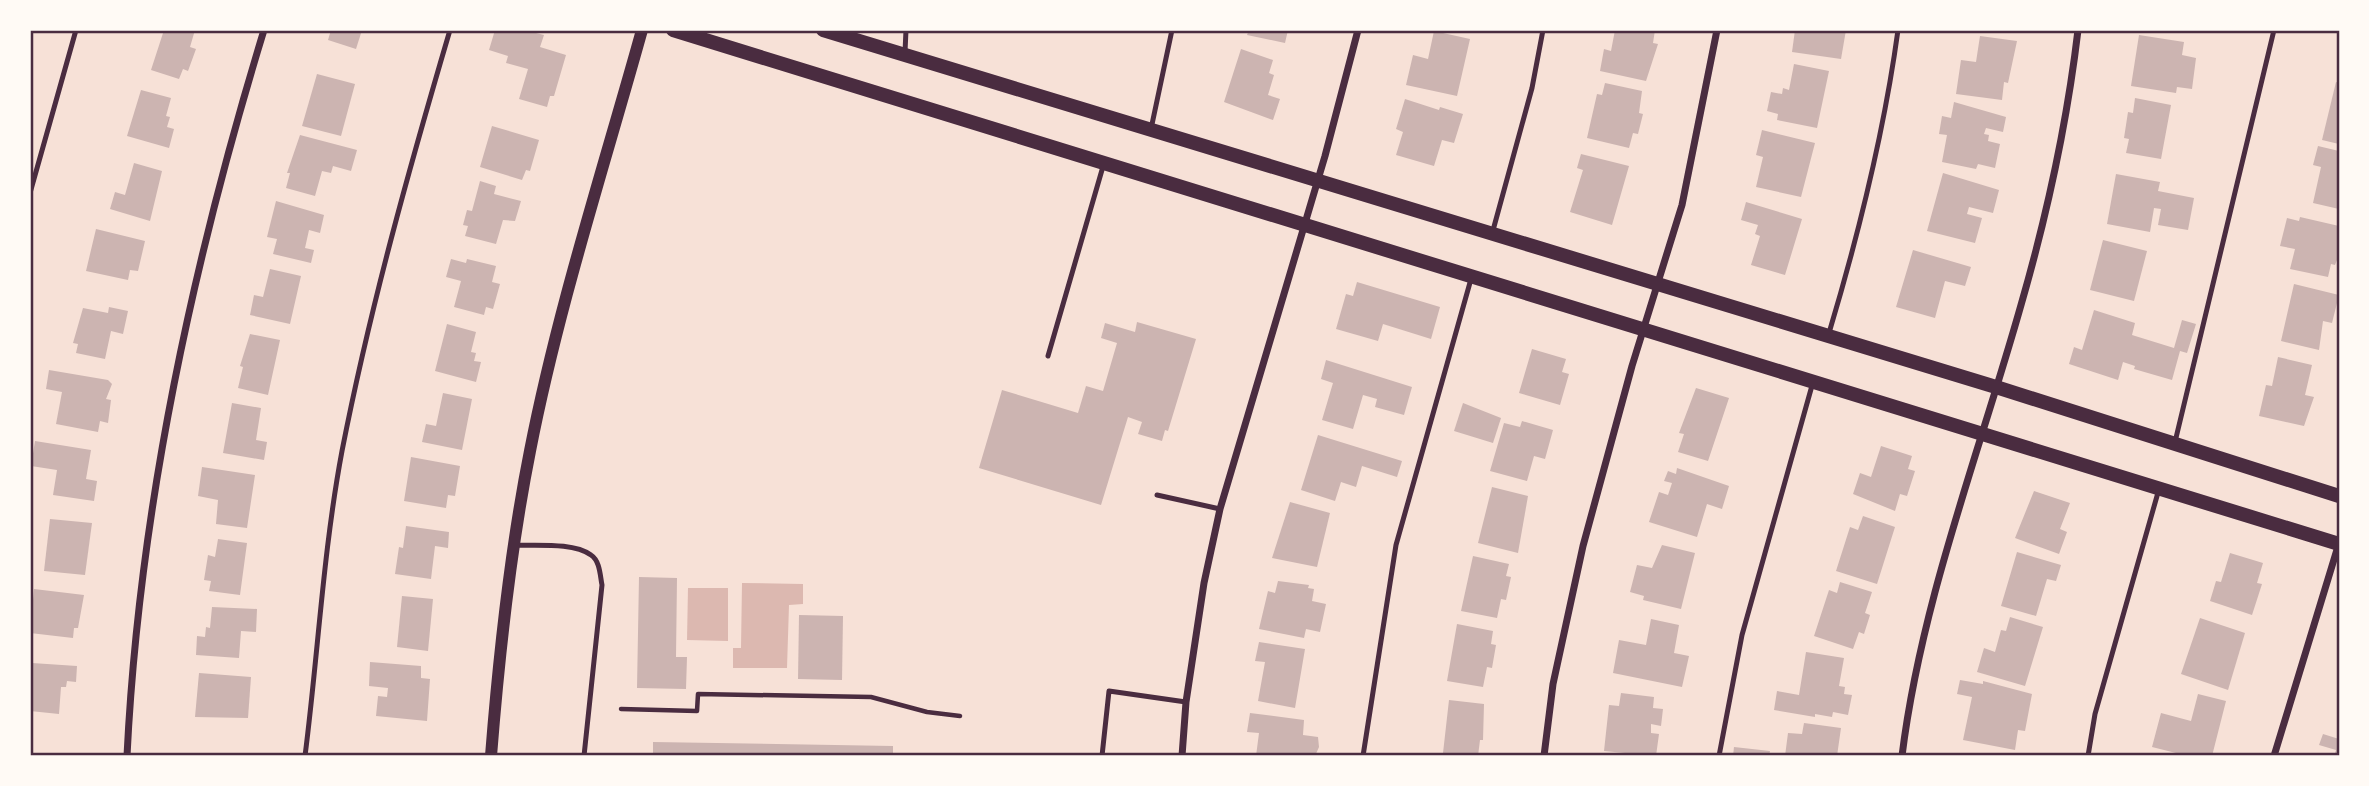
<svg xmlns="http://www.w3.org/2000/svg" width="2369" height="786" font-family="'Varela Round',sans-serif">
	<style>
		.water { fill: #dcb8b0 }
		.building { fill: #ccb4b1 }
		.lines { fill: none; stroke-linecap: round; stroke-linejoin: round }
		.path { stroke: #4a2c40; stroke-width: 4.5 }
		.service { stroke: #4a2c40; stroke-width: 5 }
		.minor { stroke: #4a2c40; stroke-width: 7 }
		.tertiary { stroke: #4a2c40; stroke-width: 12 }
		.secondary { stroke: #4a2c40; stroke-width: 14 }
		.neatline { fill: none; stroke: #4a2c40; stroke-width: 2.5 }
	</style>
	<rect width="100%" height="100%" fill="#f7e1d7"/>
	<!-- water -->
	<g class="water">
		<polygon points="742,583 803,584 803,604 789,605 787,668 733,668 733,648 741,648"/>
		<polygon points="688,588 728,588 728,641 687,640"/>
	</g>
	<!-- building -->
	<g class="building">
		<polygon points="164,30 195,30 190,47 196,49 188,71 183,69 179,79 151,70"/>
		<polygon points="331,30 362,30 356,49 328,40"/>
		<polygon points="495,30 524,30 544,35 540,47 566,55 554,96 550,96 547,107 519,99 528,69 506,63 508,56 489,50"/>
		<polygon points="1249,30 1288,30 1285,43 1247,35"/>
		<polygon points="1615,30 1655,30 1653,43 1658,44 1646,81 1600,71 1604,49 1611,51"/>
		<polygon points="1795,30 1846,30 1841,59 1792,52"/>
		<polygon points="1434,31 1470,39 1457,96 1406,85 1413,55 1428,59"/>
		<polygon points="2139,35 2184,42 2182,55 2196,58 2192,89 2177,87 2176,93 2131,86"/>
		<polygon points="1980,36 2017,41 2008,83 2004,82 2002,100 1956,94 1961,60 1976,62"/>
		<polygon points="1241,49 1273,60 1269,73 1274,75 1268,95 1280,99 1273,120 1224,102"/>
		<polygon points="1794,64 1829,71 1817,128 1777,120 1778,114 1767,111 1771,92 1782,94 1783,88 1789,90"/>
		<polygon points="317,74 355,84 341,136 302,126"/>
		<polygon points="2336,82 2339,83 2339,144 2322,140"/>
		<polygon points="1605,83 1642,91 1639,113 1643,114 1638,134 1633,133 1629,148 1587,138 1597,94 1602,95"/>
		<polygon points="141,90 171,98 166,116 170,117 167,127 174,129 169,148 127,136"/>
		<polygon points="2135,98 2171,105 2161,159 2126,153 2129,139 2124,138 2128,112 2133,113"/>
		<polygon points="1405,99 1439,110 1440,107 1463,114 1454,143 1442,140 1434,166 1396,155 1403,132 1396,129"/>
		<polygon points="1954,102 2006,117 2003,132 1986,128 1984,134 1989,135 1988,141 2000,144 1995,168 1978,164 1976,169 1942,162 1947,135 1939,134 1942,116 1951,118"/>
		<polygon points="492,126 539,140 530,171 526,170 522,180 480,167"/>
		<polygon points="1762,130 1815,143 1801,197 1756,187 1763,157 1756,155"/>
		<polygon points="300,135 357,150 351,171 333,166 331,173 322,171 315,196 286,188 290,173 287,173"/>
		<polygon points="2318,146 2339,151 2339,209 2313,203 2321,167 2313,165"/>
		<polygon points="1581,154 1629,166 1612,225 1570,212 1583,170 1577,168"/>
		<polygon points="134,163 162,171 150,221 110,209 115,192 125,195"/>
		<polygon points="1943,173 1999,190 1993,213 1969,207 1967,214 1982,218 1975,243 1927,231"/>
		<polygon points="2116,174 2160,182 2158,191 2194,198 2188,230 2158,225 2161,209 2154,208 2150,232 2107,224"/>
		<polygon points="480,181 496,186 494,194 521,201 515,221 503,220 496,244 465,236 468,226 463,225 467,210 472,211"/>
		<polygon points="276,201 324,215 320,233 309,230 305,248 314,250 311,263 273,254 277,239 267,237"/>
		<polygon points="1746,202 1802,219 1785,275 1751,265 1760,236 1755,234 1758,225 1741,220"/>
		<polygon points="2300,217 2339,226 2339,255 2335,265 2331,264 2328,277 2290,269 2295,249 2280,246 2287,218 2299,221"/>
		<polygon points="96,229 145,241 138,271 130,270 128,280 86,271"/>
		<polygon points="2103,240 2147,251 2134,301 2090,290"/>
		<polygon points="1913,250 1971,267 1965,286 1945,281 1935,318 1896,307"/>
		<polygon points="451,259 466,263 467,259 496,266 492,282 500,284 493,309 486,307 484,315 454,307 461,281 446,277"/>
		<polygon points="270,269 301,276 290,324 250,315 254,295 263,297"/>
		<polygon points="1357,282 1440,307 1431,339 1383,324 1378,341 1336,329 1346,294 1353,296"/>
		<polygon points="2294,284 2339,295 2332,323 2323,321 2319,350 2281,341"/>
		<polygon points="109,307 128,311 123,334 111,331 105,359 76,353 78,344 73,343 83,308 108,313"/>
		<polygon points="2094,310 2135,323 2132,335 2174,348 2182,320 2196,324 2187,353 2180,351 2172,380 2134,369 2135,366 2123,362 2118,380 2069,364 2074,347 2082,350"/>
		<polygon points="1137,322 1196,339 1168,431 1165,430 1162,441 1138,434 1142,422 1128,417 1101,505 979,468 1002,390 1078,413 1086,386 1103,391 1117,343 1101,338 1105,323 1135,332"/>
		<polygon points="447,324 476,332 471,352 476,353 474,361 481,362 476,382 435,371"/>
		<polygon points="250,334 280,340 268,395 238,388 243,367 240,366"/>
		<polygon points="1532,349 1566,359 1562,372 1569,374 1560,405 1519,393"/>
		<polygon points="2278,357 2312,365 2305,395 2314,397 2304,426 2259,416 2266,385 2272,386"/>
		<polygon points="1326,360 1412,387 1404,415 1375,407 1377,399 1363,395 1353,429 1322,420 1333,383 1321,379"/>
		<polygon points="49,370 108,380 112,384 106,399 111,400 108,423 100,421 98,432 56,424 62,392 46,389"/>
		<polygon points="1696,388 1729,398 1708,461 1678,452 1684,434 1679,433"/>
		<polygon points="443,393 472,399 462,450 422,442 426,424 436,426"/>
		<polygon points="232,403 261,408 256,440 267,442 264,460 223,453"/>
		<polygon points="1463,403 1501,418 1493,443 1454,431"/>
		<polygon points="1522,421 1553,430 1545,459 1534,456 1527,481 1490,471 1504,423 1520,427"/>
		<polygon points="1318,435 1402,461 1397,477 1362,466 1356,487 1341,482 1335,501 1301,490"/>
		<polygon points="35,441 91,450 86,479 97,481 94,501 53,495 57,470 31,466"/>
		<polygon points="1881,446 1912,456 1908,469 1915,471 1907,496 1900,494 1895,511 1853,494 1860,473 1871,477"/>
		<polygon points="411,457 460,466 455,496 448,495 446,508 404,501"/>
		<polygon points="202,467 255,475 247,528 216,524 218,500 198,496"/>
		<polygon points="1677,468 1729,486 1722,509 1707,504 1697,537 1649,522 1659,492 1668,495 1672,483 1664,481 1668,471 1676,474"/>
		<polygon points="1492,487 1528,496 1518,553 1478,543"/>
		<polygon points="2034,491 2070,503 2060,529 2067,532 2059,554 2015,538"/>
		<polygon points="1290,502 1330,513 1317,567 1272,558"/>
		<polygon points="1863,516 1895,527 1877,584 1836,571 1850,527 1858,530"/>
		<polygon points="50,519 92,523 85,575 44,571"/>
		<polygon points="406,526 449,532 448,548 435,546 431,579 395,574 399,547 403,548"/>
		<polygon points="218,539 247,543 240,595 209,591 211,581 204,580 208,555 215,557"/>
		<polygon points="1662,545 1695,553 1681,609 1643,600 1644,596 1630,592 1637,565 1652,568"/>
		<polygon points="2017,552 2061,565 2056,581 2047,579 2036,616 2001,606"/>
		<polygon points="2230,553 2263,563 2257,583 2262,584 2252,615 2210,601 2216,581 2221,582"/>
		<polygon points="1473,556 1509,564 1506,576 1511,577 1506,600 1501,599 1497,618 1461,611"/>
		<polygon points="639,577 677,578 676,657 687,657 686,689 637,688"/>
		<polygon points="1278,581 1309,585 1308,588 1314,589 1312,601 1326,604 1320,632 1306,629 1304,638 1259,629 1268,591 1275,593"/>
		<polygon points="1840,582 1872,592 1865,613 1870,615 1864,634 1859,632 1853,649 1814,636 1829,590 1837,593"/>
		<polygon points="34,589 84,595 78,628 74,628 73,638 30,633"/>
		<polygon points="402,596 433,599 428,651 397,647"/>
		<polygon points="212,607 257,609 256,632 241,631 239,658 196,655 197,636 205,637 206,627 210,628"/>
		<polygon points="799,615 843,616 842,680 798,679"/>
		<polygon points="2010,617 2043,627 2025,686 1977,672 1984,648 1995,652 2001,630 2006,631"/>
		<polygon points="2200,618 2245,633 2228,690 2181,674"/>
		<polygon points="1651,619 1679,625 1674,653 1689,656 1682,687 1613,673 1619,640 1646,645"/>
		<polygon points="1457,624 1493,631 1491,644 1496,645 1492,668 1487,667 1483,687 1447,681"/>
		<polygon points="1259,642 1305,649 1295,708 1258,701 1265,662 1255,661"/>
		<polygon points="1806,652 1844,658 1839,686 1845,687 1844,694 1852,695 1848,715 1833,712 1832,717 1815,714 1815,717 1774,710 1777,691 1799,695"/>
		<polygon points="370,662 421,666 421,678 430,679 427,721 376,716 378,696 387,697 388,688 369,686"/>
		<polygon points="32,663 77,666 76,682 67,681 66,687 61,687 59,714 30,711"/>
		<polygon points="199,673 251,677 248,718 195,717"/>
		<polygon points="1960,680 1983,684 1983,681 2032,694 2025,731 2018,730 2015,750 1963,740 1972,697 1957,694"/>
		<polygon points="1621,693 1654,697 1653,708 1663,709 1661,726 1651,724 1651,733 1659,734 1656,756 1604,751 1609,705 1619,706"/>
		<polygon points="2198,694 2226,701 2212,756 2188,756 2152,747 2161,713 2191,721"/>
		<polygon points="1449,700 1484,704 1483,740 1480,740 1478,756 1443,753"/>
		<polygon points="1250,713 1304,720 1303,735 1318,737 1319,747 1315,756 1256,756 1259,733 1247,732"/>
		<polygon points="1804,723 1841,728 1837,756 1785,756 1788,733 1802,734"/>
		<polygon points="2323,734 2339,739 2339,756 2334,756 2336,750 2319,745"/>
		<polygon points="653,742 893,746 893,756 653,756"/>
		<polygon points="1734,747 1770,751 1769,756 1733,756"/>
	</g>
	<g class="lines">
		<!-- path -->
		<polyline class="path" points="621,709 697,711 698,694 871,697 927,712 960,716"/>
		<!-- service -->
		<g class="service">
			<polyline points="905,52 906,30"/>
			<polyline points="1151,129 1172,30"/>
			<polyline points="30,193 76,30"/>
			<polyline points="1492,234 1532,88 1543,30"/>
			<path d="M1829 333C1859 233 1884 133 1898 30"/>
			<polyline points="1048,356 1104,163"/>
			<polyline points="2175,442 2274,30"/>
			<polyline points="1157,495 1220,509"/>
			<path d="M515 545C536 546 573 542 591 555 600 561 600 575 602 585L584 756"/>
			<path d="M305 756C318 655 323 552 342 451 370 308 409 169 450 30"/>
			<polyline points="1102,756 1109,691 1186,702"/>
			<polyline points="1363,756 1396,545 1471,279"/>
			<polyline points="1719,756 1742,635 1813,382"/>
			<polyline points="2088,756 2095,714 2159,489"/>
		</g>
		<!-- minor -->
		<g class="minor">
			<path d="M127 756C139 509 192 265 264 30"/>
			<polyline points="1182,756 1186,702 1204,583 1220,509 1325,156 1358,30"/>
			<polyline points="1544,756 1553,684 1583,546 1632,366 1682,205 1717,30"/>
			<path d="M1902 756C1921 602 1979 454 2021 305 2047 215 2067 123 2078 30"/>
			<polyline points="2274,756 2339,543"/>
		</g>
		<!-- tertiary -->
		<path class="tertiary" d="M491 756C499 654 510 551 530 451 558 308 603 170 642 30"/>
		<!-- secondary -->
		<g class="secondary">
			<polyline points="673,30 2339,544"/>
			<polyline points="823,30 1996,387 2339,496"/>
		</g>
	</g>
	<!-- border -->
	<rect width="2369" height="786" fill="none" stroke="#fffaf5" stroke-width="63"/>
	<rect x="32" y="32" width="2306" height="722" class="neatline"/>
</svg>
